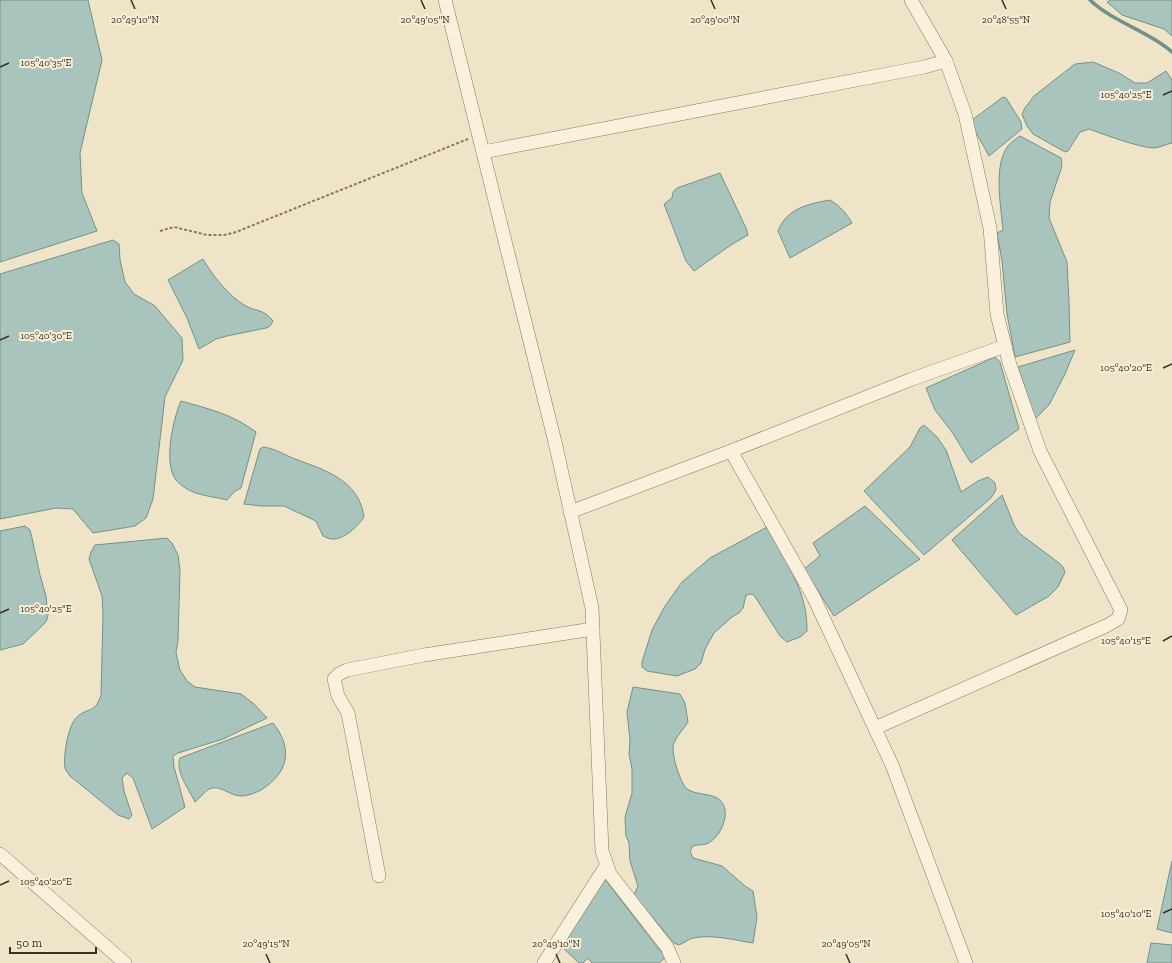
<svg xmlns="http://www.w3.org/2000/svg" width="1172" height="963" font-family="'Zilla Slab',serif">
	<style>
		.water { fill: #a9c4bc; stroke: #6f938a }
		.lines { fill: none; stroke-linecap: round; stroke-linejoin: round }
		.stream { stroke: #6f938a; stroke-width: 3.5 }
		.street-casing { stroke: #8d765c; stroke-width: 14 }
		.path { stroke: #8d765c; stroke-width: 2; stroke-dasharray: 3 2; stroke-linecap: butt }
		.street { stroke: #faf1dc; stroke-width: 13 }
		.ticks { fill: none; stroke: #3d2e20; stroke-width: 1.5 }
		.ticks-label { font-size: 10px; text-anchor: middle; fill: #3d2e20; stroke: #f7eed8; stroke-width: 4; stroke-linejoin: round; paint-order: stroke }
	</style>
	<rect width="100%" height="100%" fill="#f0e4c8"/>
	<!-- water -->
	<g class="water">
		<polygon points="0,0 88,0 102,60 80,153 82,193 97,231 0,262"/>
		<polygon points="1111,0 1172,0 1172,36 1164,29 1122,15 1107,2"/>
		<path d="M1093 62 1119 73 1135 83H1147L1166 71 1172 80V143C1166 144 1159 148 1154 148 1140 148 1103 134 1089 129L1080 132 1068 151 1065 152 1033 134 1027 126 1022 114 1025 108 1034 96 1075 64Z"/>
		<polygon points="1003,97 1006,98 1021,122 1022,129 989,156 973,127 972,120"/>
		<path d="M1020 136 1061 158 1062 166 1050 202 1049 218 1067 262 1069 302 1070 342 1015 357 1007 314 1002 261 997 233 1003 230C1001 207 993 165 1008 146 1011 142 1016 139 1020 136Z"/>
		<polygon points="720,173 746,228 748,235 731,245 694,271 686,261 664,204 672,198 673,192 677,188"/>
		<path d="M830 200C840 206 846 213 852 223L790 258 778 231C787 208 808 204 830 200Z"/>
		<polygon points="113,240 119,244 120,260 125,282 134,294 155,306 182,338 183,360 165,397 153,499 146,518 135,526 93,533 73,509 56,508 0,519 0,274"/>
		<path d="M203 259C213 276 227 294 244 305 255 312 263 308 273 321L270 326 266 328 227 336 216 339 199 349 187 318 168 280Z"/>
		<polygon points="1075,350 1065,374 1049,405 1035,419 1018,367"/>
		<polygon points="995,357 1000,362 1019,429 971,463 952,432 935,410 926,388"/>
		<path d="M181 401C209 409 232 414 256 432L241 488 235 491 227 500C216 497 201 496 191 491 186 489 179 484 176 480 163 463 173 419 181 401Z"/>
		<polygon points="924,425 937,437 946,450 961,492 978,481 988,477 995,483 996,490 991,498 924,555 864,491 910,447 920,428"/>
		<path d="M263 447C274 448 285 455 295 459 325 470 359 480 364 517 358 526 344 540 332 539 329 539 325 537 323 536L316 521 284 506H261L244 504 260 449Z"/>
		<polygon points="1002,495 1014,525 1019,533 1059,563 1063,567 1065,572 1058,587 1049,596 1016,615 952,540"/>
		<polygon points="865,506 920,559 834,616 804,569 820,556 813,543"/>
		<polygon points="25,526 30,530 32,538 40,575 46,596 48,616 46,622 23,644 0,650 0,531"/>
		<path d="M767 527C785 560 808 592 807 631L800 637 787 642 780 636 754 595 751 594 746 595 743 608 739 613 732 617 714 633 705 649 701 663 695 669 677 676 647 671 642 667V662L652 630 665 606 682 582 710 558Z"/>
		<path d="M167 538 172 543 178 555 180 570 178 641 176 653 180 670 187 681 195 687 241 694 254 704 267 718 223 739 178 753 173 756 174 767 185 807 152 829 133 778 127 773 122 778 124 791 132 815 129 819 118 815 70 776C68 773 66 771 65 768 63 756 68 725 77 717 88 707 95 714 101 695L103 615 102 596 89 559 91 552 95 545Z"/>
		<path d="M633 687 680 694 685 703 688 722C684 729 677 735 674 743 670 751 680 783 687 789 696 795 708 793 717 798 733 807 723 834 710 842 705 846 698 844 693 846L690 851 693 858 722 866 745 886 753 891 757 917 753 943C734 940 712 934 693 938 689 939 684 943 679 945L674 943 634 895 638 886 630 861 629 843 626 836 625 817 632 793V769L629 754 630 741 627 712Z"/>
		<path d="M273 723C292 747 290 770 264 788 259 792 248 796 241 796 230 796 220 784 209 789 204 792 200 798 195 802 189 789 175 772 180 758Z"/>
		<polygon points="1172,861 1172,933 1157,929"/>
		<polygon points="605,879 657,947 666,957 659,963 592,963 588,958 583,963 579,963 562,947"/>
		<polygon points="1151,943 1172,945 1172,963 1147,963"/>
	</g>
	<g class="lines">
		<!-- stream -->
		<path class="stream" d="M1090 0C1114 23 1149 31 1172 52"/>
		<!-- street casing -->
		<g class="street-casing">
			<g id="street">
				<polyline points="445,0 555,442 592,608 602,851 610,874 667,947 674,963"/>
				<polyline points="483,152 924,67 946,61"/>
				<polyline points="731,451 814,598 892,765 966,963"/>
				<polyline points="570,512 731,451 912,379 1005,346"/>
				<polyline points="875,728 1106,626 1118,619 1121,610 1040,451 1009,362 997,314 990,228 965,114 946,61 911,0"/>
				<polyline points="0,854 125,963"/>
				<polyline points="379,876 348,713 338,696 334,679 339,674 347,670 424,655 593,629"/>
				<polyline points="544,963 606,866"/>
			</g>
		</g>
		<!-- path -->
		<polyline class="path" points="160,231 174,227 207,235 224,235 236,232 468,139"/>
		<!-- street -->
		<use href="#street" class="street"/>
	</g>
	<!-- ticks -->
	<path class="ticks" d="M131 0 135 9M421 0 425 9M711 0 715 9M1002 0 1006 9M0 67 9 63M1163 95 1172 91M0 340 9 336M1163 368 1172 364M0 613 9 609M1163 641 1172 636M0 885 9 881M1163 913 1172 909M266 954 270 963M556 954 560 963M846 954 850 963"/>
	<g class="ticks-label">
		<text x="135" y="23">20°49'10"N</text>
		<text x="425" y="23">20°49'05"N</text>
		<text x="715" y="23">20°49'00"N</text>
		<text x="1006" y="23">20°48'55"N</text>
		<text x="46" y="66">105°40'35"E</text>
		<text x="1126" y="98">105°40'25"E</text>
		<text x="46" y="339">105°40'30"E</text>
		<text x="1126" y="371">105°40'20"E</text>
		<text x="46" y="612">105°40'25"E</text>
		<text x="1126" y="644">105°40'15"E</text>
		<text x="46" y="885">105°40'20"E</text>
		<text x="1126" y="917">105°40'10"E</text>
		<text x="266" y="947">20°49'15"N</text>
		<text x="556" y="947">20°49'10"N</text>
		<text x="846" y="947">20°49'05"N</text>
	</g>
	<!-- scale -->
	<path d="M10 947v6h86v-6" fill="none" stroke="#3d2e20" stroke-width="2"/>
	<text x="16" y="947" font-size="12" fill="#3d2e20" stroke="#f7eed8" stroke-width="3" paint-order="stroke">50 m</text>
</svg>
